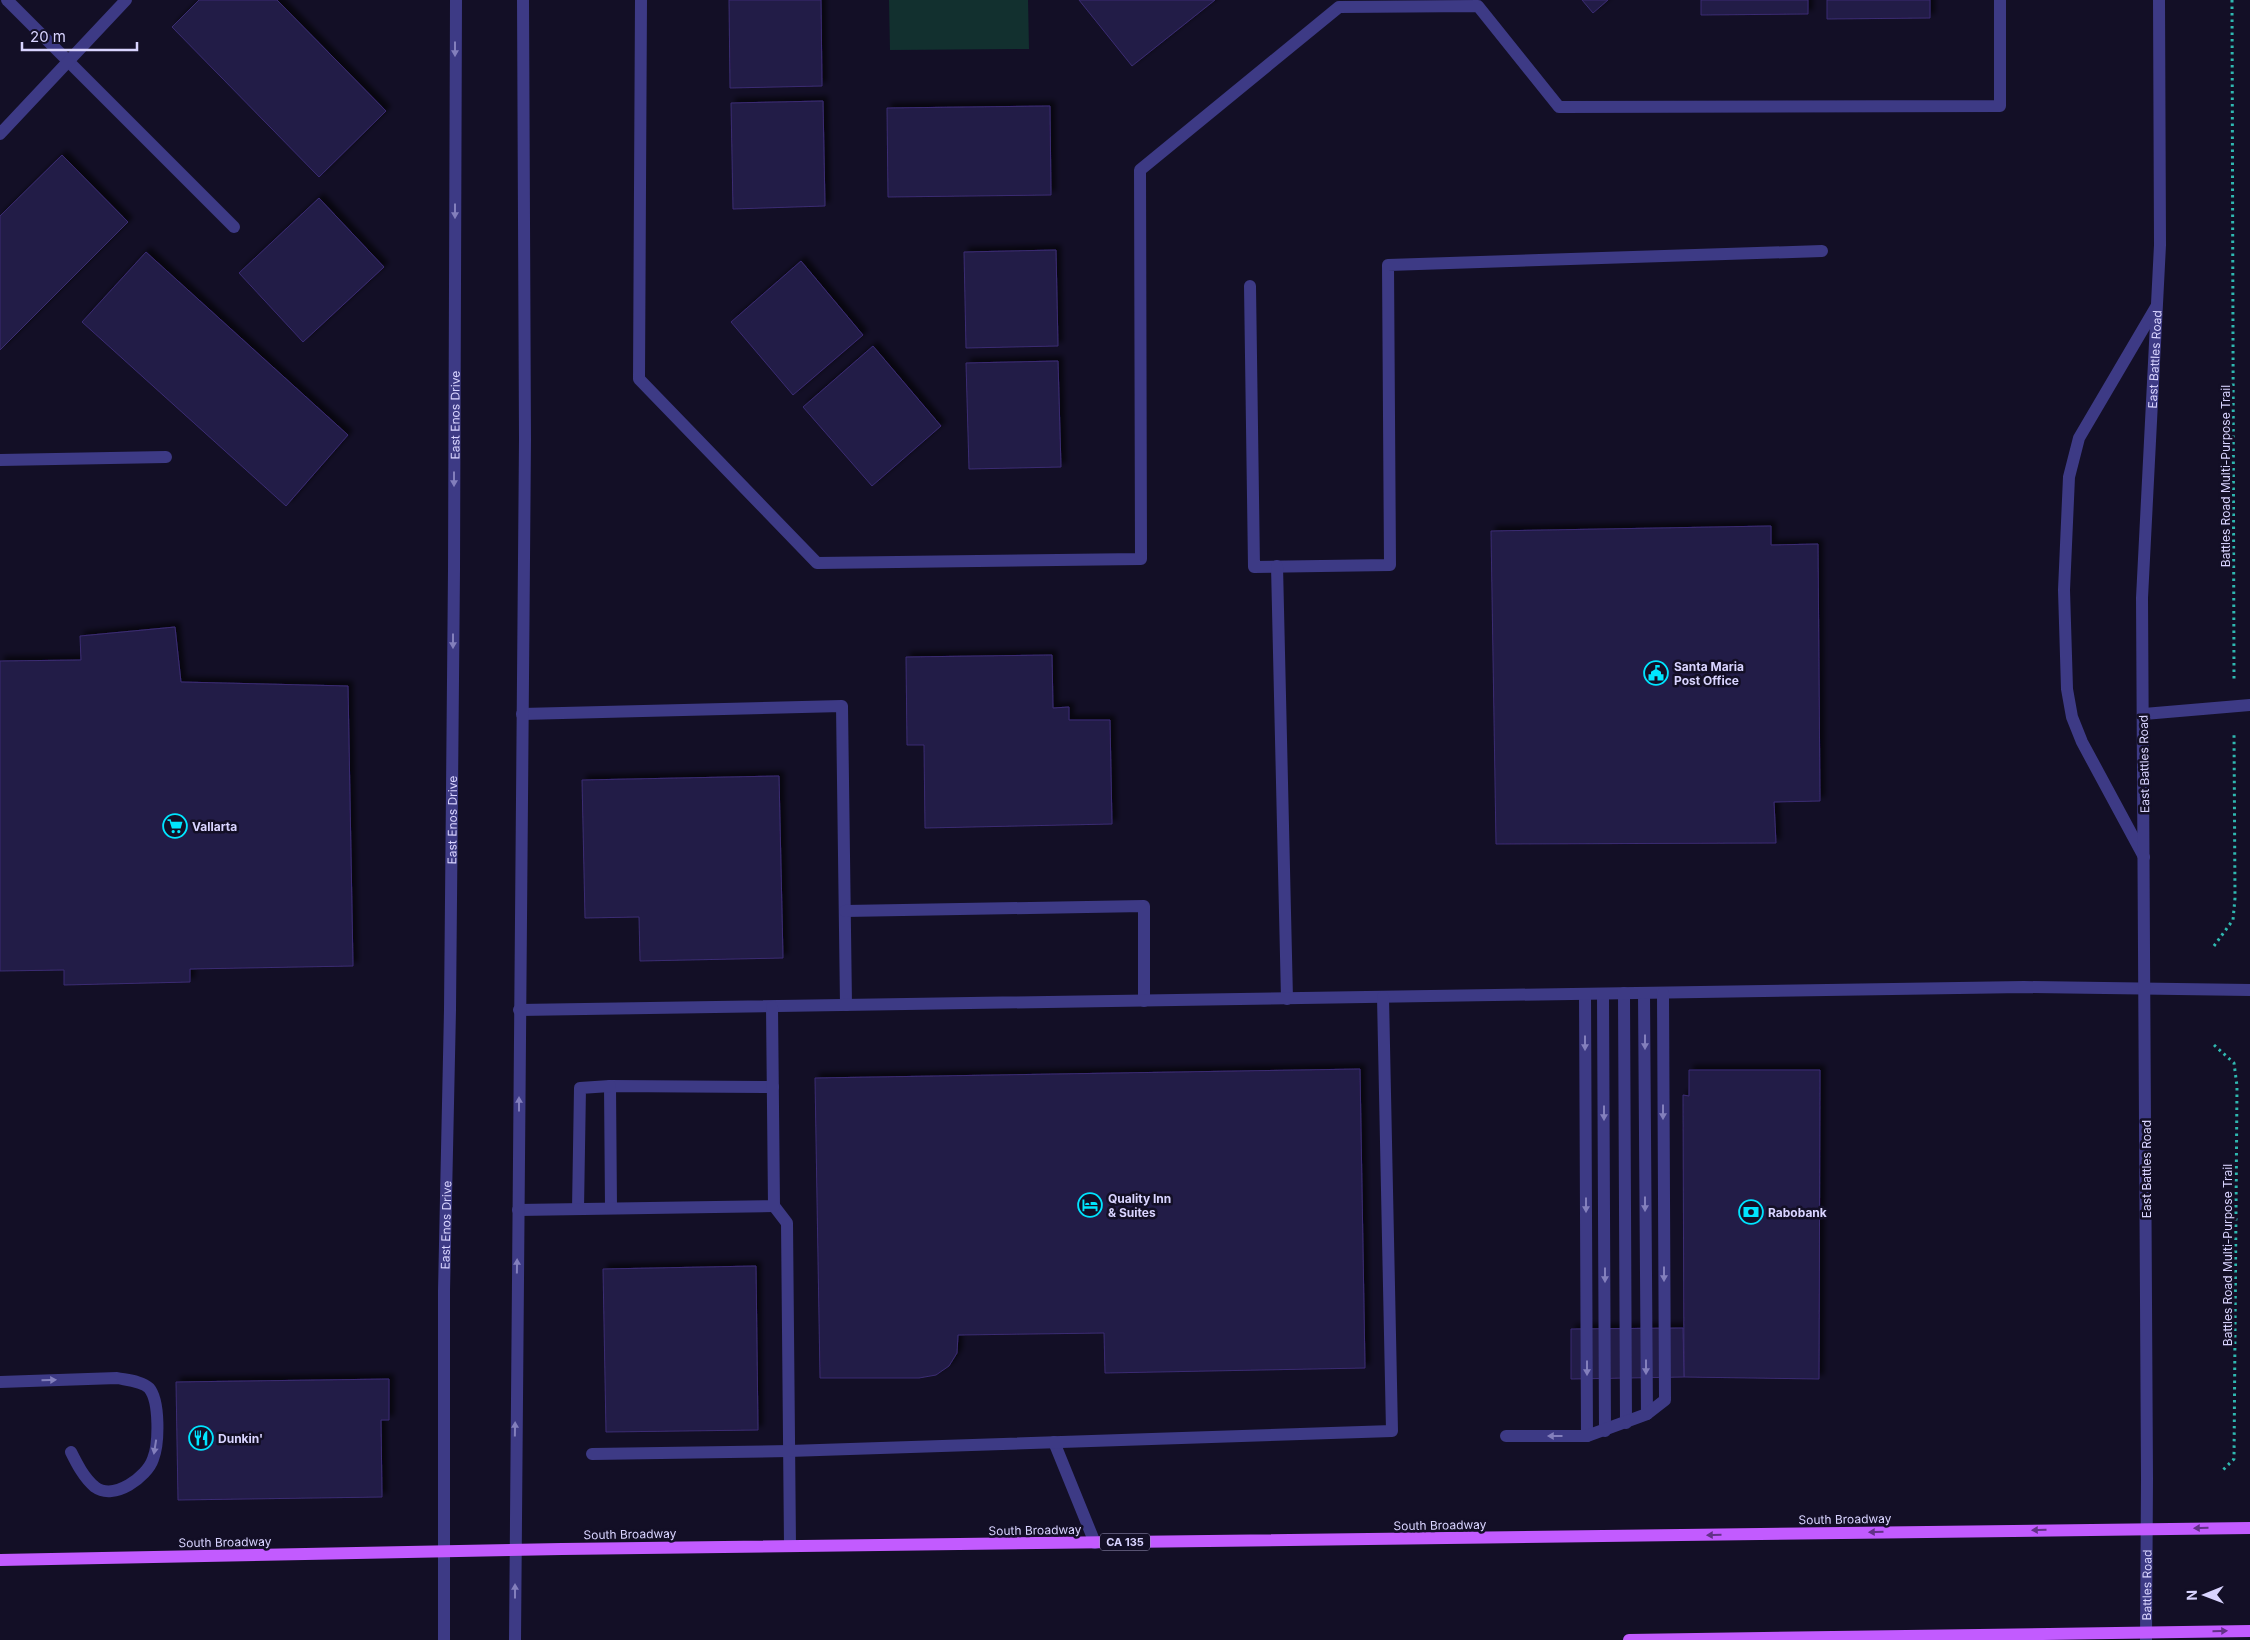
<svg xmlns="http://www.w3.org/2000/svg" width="2250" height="1640" font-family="Inter,sans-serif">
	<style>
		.green { fill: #12302f }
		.building { fill: #241b47; stroke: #3b2d73; filter: url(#shadow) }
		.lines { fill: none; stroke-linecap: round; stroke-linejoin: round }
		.path { stroke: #2fb8b0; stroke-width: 3; stroke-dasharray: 2.5 4; stroke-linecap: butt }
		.minor { stroke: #3d3a85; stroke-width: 12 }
		.major { stroke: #c25bff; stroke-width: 12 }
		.oneway { fill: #837fbc }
		.oneway2 { fill: #623188 }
		.labels { text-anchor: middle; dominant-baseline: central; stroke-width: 5; stroke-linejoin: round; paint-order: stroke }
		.shield { fill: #130f26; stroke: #9e99be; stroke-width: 1 }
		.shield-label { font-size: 11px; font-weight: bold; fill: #d9d4ff }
		.street-label { font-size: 12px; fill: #d9d4ff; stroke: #130f26 }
		.poi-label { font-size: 12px; font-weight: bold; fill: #d9d4ff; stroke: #130f26; text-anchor: start }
	</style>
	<defs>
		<filter id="shadow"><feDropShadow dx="4.5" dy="-4.5" stdDeviation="2.5" flood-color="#0009"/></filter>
	</defs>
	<rect width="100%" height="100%" fill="#130f26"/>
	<!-- green -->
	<polygon class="green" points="889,0 1028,0 1029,49 890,50"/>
	<!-- building -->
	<g class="building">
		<polygon points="199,0 277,0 386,111 319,177 172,27"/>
		<polygon points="729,0 821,0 822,86 730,88"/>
		<polygon points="1079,0 1215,0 1132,66"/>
		<polygon points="1582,0 1608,0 1593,13"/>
		<polygon points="1701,0 1808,0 1808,14 1701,15"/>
		<polygon points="1827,0 1930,0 1930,18 1827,19"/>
		<polygon points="823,101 825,206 733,209 731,103"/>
		<polygon points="1050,106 1051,195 888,197 887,108"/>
		<polygon points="62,155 128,222 0,350 0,216"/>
		<polygon points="319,198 384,267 303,342 239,273"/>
		<polygon points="1056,250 1058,346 966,348 964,252"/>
		<polygon points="146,252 348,435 286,506 82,322"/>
		<polygon points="801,261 863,335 793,395 731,322"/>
		<polygon points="873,346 941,426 872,486 803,407"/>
		<polygon points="1058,361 1061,467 969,469 966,363"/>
		<polygon points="1771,526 1771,545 1818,544 1820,801 1774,802 1776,843 1496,844 1491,531"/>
		<polygon points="175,627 181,682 348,686 353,966 190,969 190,982 64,985 64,970 0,971 0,661 81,660 80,636"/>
		<polygon points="1052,655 1053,708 1069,707 1069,720 1110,720 1112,824 925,828 924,745 907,745 906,657"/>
		<polygon points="779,776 783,958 640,961 639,917 585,918 582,780"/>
		<polygon points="1360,1069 1365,1368 1105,1373 1104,1333 958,1335 957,1353 949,1366 936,1375 919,1378 820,1378 815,1078"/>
		<polygon points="1689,1070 1820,1070 1819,1379 1684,1377 1683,1095 1689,1096"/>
		<polygon points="756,1266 758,1430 606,1432 603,1269"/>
		<polygon points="1683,1328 1684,1377 1571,1379 1571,1329"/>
		<polygon points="389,1379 389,1420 381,1420 382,1497 178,1500 176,1382"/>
	</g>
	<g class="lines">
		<!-- path -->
		<g class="path">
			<polyline points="2232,0 2234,679"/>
			<polyline points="2214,946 2233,920 2235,898 2234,733"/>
			<polyline points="2214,1045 2234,1063 2237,1086 2234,1459 2223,1470"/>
		</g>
		<!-- minor -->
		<g class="minor">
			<polyline points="7,0 234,227"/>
			<polyline points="641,0 639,379 817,563 1141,559 1140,170 1339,7 1478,6 1559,107 2000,106 2000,0"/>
			<polyline points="0,134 126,0"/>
			<polyline points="1250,286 1254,567 1390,565 1388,265 1822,251"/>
			<polyline points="0,460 166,457"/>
			<polyline points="1277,566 1287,999"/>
			<polyline points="522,714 842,706 846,1005"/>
			<polyline points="2144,714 2250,705"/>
			<polyline points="2144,857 2082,742 2072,717 2067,689 2064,590 2069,477 2079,438 2156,307"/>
			<polyline points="845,911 1144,906 1144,1001"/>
			<polyline points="1624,993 1626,1423"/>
			<polyline points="1644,993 1647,1414"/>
			<polyline points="1585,994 1587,1436"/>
			<polyline points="1603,994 1605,1431"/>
			<polyline points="519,1010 2024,987 2250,990"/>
			<polyline points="774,1206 787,1223 790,1546"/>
			<polyline points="611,1208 610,1086 773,1087"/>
			<polyline points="578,1209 580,1088 610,1086"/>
			<polyline points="518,1210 774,1206 772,1007"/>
			<path d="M0 1382 117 1378C126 1380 142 1381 149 1388 160 1401 159 1444 153 1459 147 1477 114 1501 95 1487 84 1478 77 1464 71 1452"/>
			<polyline points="1506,1436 1587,1436 1647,1414 1665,1400 1663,993"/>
			<polyline points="1054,1442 1095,1543"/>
			<polyline points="592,1454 789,1451 1392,1431 1383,997"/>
			<path id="s1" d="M444 1640V1291L450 1010 454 570 456 0"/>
			<polyline points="515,1640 525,439 523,0"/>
			<path id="s2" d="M2146 1640 2147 1478 2142 598 2160 245 2159 0"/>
		</g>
		<!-- major -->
		<g class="major">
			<polyline points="0,1560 562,1549 2250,1528"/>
			<polyline points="1629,1640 2250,1631"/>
		</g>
	</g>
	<!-- one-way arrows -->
	<defs><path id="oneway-solid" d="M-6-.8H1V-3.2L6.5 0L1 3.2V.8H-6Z" transform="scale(1.25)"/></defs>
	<g class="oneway">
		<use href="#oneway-solid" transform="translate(455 49) rotate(90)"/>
		<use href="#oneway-solid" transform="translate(455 211) rotate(90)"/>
		<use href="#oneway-solid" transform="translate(454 479) rotate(90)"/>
		<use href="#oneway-solid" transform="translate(453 641) rotate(90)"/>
		<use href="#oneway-solid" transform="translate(1645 1042) rotate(90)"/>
		<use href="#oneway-solid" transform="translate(1585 1043) rotate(90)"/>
		<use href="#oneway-solid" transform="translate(519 1104) rotate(-90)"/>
		<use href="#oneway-solid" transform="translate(1663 1112) rotate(90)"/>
		<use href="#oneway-solid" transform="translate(1604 1113) rotate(90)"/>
		<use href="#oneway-solid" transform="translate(1645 1204) rotate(90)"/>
		<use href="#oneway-solid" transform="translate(1586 1205) rotate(90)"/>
		<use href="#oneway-solid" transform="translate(517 1266) rotate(-89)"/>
		<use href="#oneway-solid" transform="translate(1664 1274) rotate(90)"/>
		<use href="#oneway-solid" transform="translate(1605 1275) rotate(90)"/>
		<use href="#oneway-solid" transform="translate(1646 1367) rotate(90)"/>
		<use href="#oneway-solid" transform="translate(1587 1368) rotate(90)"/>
		<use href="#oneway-solid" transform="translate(49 1380) rotate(-2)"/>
		<use href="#oneway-solid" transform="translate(515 1429) rotate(-89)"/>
		<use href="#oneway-solid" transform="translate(1555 1436) rotate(180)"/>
		<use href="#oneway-solid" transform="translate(155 1447) rotate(99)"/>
		<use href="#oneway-solid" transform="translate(515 1591) rotate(-90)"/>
	</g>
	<g class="oneway2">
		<use href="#oneway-solid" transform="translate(2201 1528) rotate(179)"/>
		<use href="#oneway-solid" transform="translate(2039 1530) rotate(179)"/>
		<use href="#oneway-solid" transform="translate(1876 1532) rotate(179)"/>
		<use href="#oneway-solid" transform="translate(1714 1535) rotate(179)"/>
		<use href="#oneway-solid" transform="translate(2220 1631) rotate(-1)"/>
	</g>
	<!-- icons -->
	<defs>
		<g id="civic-ring" transform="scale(1.25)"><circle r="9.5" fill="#130f26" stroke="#00e5ff" stroke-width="1.5"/><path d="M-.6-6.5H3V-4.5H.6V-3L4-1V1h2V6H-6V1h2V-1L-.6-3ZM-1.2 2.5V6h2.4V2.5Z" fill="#00e5ff"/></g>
		<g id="supermarket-ring" transform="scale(1.25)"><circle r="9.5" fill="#130f26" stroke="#00e5ff" stroke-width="1.5"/><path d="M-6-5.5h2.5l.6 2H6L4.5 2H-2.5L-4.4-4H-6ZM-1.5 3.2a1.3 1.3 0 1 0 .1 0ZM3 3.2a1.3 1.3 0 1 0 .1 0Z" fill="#00e5ff"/></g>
		<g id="hotel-ring" transform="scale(1.25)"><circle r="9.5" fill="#130f26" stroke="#00e5ff" stroke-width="1.5"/><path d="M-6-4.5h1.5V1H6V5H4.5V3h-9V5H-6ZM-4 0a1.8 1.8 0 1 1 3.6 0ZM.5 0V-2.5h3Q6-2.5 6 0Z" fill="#00e5ff"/></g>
		<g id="bank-ring" transform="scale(1.25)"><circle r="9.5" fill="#130f26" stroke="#00e5ff" stroke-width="1.5"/><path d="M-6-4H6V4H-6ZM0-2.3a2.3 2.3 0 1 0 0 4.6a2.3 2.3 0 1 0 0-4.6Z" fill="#00e5ff"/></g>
		<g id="restaurant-ring" transform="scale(1.25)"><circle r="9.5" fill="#130f26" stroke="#00e5ff" stroke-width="1.5"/><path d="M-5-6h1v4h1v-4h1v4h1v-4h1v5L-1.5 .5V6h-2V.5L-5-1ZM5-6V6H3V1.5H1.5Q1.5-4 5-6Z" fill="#00e5ff"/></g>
	</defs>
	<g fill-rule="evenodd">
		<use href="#civic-ring" x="1656" y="673"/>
		<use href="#supermarket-ring" x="175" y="826"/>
		<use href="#hotel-ring" x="1090" y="1205"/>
		<use href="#bank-ring" x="1751" y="1212"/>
		<use href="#restaurant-ring" x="201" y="1438"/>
	</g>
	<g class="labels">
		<!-- shield labels -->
		<rect class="shield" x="1100" y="1533.5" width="50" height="17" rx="4"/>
		<g class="shield-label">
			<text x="1125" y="1542">CA 135</text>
		</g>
		<!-- street labels -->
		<g class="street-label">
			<text stroke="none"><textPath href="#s2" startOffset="1281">East Battles Road</textPath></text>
			<text stroke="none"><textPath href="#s1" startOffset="1225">East Enos Drive</textPath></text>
			<text transform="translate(2225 476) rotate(-90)">Battles Road Multi-Purpose Trail</text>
			<text transform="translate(2144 764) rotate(-91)">East Battles Road</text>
			<text stroke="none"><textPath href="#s1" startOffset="820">East Enos Drive</textPath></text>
			<text transform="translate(2146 1169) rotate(-90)">East Battles Road</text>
			<text stroke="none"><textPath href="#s1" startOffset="415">East Enos Drive</textPath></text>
			<text transform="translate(2227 1255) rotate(-90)">Battles Road Multi-Purpose Trail</text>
			<text transform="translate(1845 1519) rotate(-1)">South Broadway</text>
			<text transform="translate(1440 1525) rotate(-1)">South Broadway</text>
			<text transform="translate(1035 1530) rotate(-1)">South Broadway</text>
			<text transform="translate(630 1534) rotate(-1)">South Broadway</text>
			<text transform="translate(225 1542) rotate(-1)">South Broadway</text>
			<text stroke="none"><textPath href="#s2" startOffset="55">Battles Road</textPath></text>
		</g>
		<!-- poi labels -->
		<g class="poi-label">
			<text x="1674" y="666">Santa Maria<tspan x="1674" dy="14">Post Office</tspan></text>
			<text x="192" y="826">Vallarta</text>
			<text x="1108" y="1198">Quality Inn<tspan x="1108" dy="14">&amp; Suites</tspan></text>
			<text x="1768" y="1212">Rabobank</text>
			<text x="218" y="1438">Dunkin'</text>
		</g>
	</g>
	<!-- north arrow -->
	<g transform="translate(2205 1595) rotate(269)" stroke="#130f26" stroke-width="4" paint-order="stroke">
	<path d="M0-4L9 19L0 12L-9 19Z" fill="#d9d4ff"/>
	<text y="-8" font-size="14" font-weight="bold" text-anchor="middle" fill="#d9d4ff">N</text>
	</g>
	<!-- scale -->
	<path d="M22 42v8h115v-8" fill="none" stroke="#d9d4ff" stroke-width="2.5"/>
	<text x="30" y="42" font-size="15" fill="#d9d4ff" stroke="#130f26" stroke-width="4" paint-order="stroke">20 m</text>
</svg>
